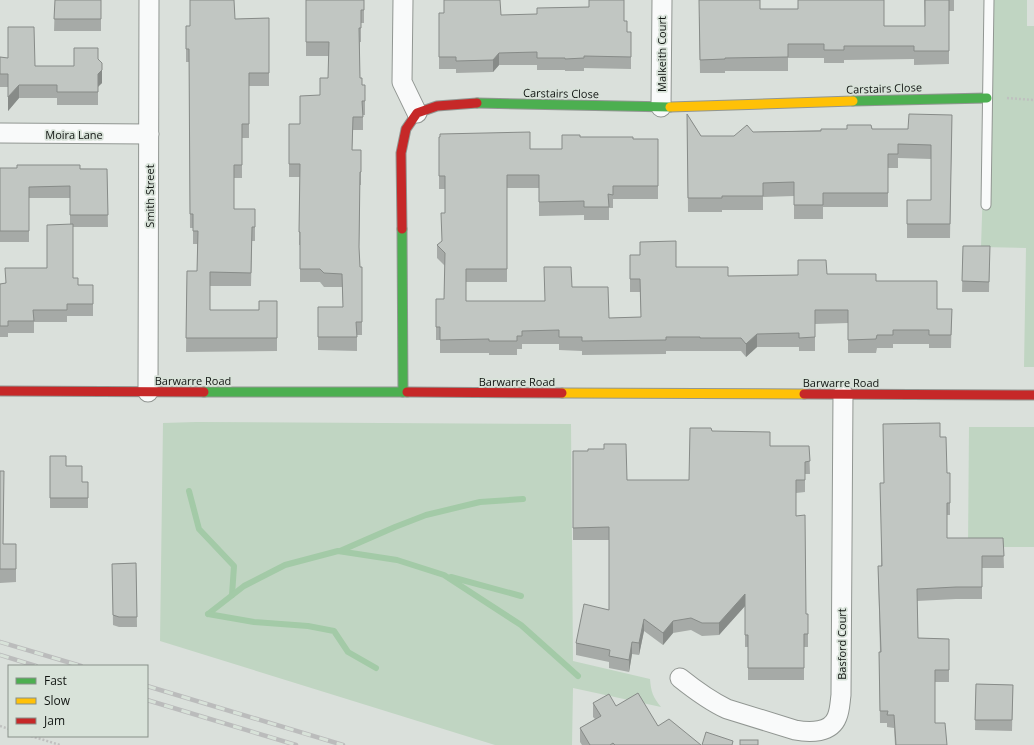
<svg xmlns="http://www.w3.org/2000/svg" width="1034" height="745" font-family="'Open Sans',sans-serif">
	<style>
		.green { fill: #c0d5c2 }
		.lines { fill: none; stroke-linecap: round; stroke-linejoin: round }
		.stream { stroke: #a3caa7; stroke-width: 6 }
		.lane-casing { stroke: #919692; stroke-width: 11 }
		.street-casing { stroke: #919692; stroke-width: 21 }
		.fast-casing { stroke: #919692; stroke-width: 11 }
		.slow-casing { stroke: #919692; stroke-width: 11 }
		.jam-casing { stroke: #919692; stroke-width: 11 }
		.path { stroke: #bfc0bf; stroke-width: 2.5; stroke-dasharray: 2 2; stroke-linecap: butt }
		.lane { stroke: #f9fafa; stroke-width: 9 }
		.street { stroke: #f9fafa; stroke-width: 19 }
		.fast { stroke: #4caf50; stroke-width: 9 }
		.slow { stroke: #ffc107; stroke-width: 9 }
		.jam { stroke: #c62828; stroke-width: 9 }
		.rail-casing { stroke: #bbbcbc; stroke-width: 4.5 }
		.rail { stroke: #d8e2d9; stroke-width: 3; stroke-dasharray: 9; stroke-linecap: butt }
		.wall { fill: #a6aaa7 }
		.shaded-wall { fill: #878b88 }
		.building { fill: #c1c6c2; stroke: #878b88 }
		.labels { text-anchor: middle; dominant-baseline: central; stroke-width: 3.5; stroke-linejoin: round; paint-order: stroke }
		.street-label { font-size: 11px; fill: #111512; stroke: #d8e2d9 }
	</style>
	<rect width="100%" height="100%" fill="#dae0db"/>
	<!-- green -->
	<g class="green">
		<polygon points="989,0 1027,0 1027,26 1034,26 1034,367 1024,367 1026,248 981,247"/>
		<path d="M196 422 571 424 573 661 650 679C651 692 653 697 661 707L573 688 572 745H495L160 641 163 423Z"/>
		<polygon points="969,427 1034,427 1034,547 968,547"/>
	</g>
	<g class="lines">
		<!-- stream -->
		<g class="stream">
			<polyline points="189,491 199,529 234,566 232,595"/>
			<polyline points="340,551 395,527 426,515 480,502 523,499"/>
			<polyline points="451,577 521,596"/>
			<polyline points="208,614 244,586 285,565 338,551 397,560 444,575 521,625 578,676"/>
			<polyline points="208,614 254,622 308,626 334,631 348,652 376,668"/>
		</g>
		<!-- lane casing -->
		<g class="lane-casing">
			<polyline id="lane" points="986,205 989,0"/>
		</g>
		<!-- street casing -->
		<g class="street-casing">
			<g id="street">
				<polyline points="403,0 402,82 417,113"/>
				<polyline points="661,107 662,0"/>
				<polyline points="0,133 149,134"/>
				<polyline points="148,392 149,0"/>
				<path d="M680 678C695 690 710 701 727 709L795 730C810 733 831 733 837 717 840 710 840 702 841 695L843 394"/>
			</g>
		</g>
		<!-- fast casing -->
		<g class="fast-casing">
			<g id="fast">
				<polyline points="853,101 987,98"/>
				<polyline points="477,103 670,107"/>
				<polyline points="402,229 403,392"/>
				<polyline points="204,392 407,392"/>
			</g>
		</g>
		<!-- slow casing -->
		<g class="slow-casing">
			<g id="slow">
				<polyline points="670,107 853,101"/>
				<polyline points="562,393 804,394"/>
			</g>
		</g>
		<!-- jam casing -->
		<g class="jam-casing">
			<g id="jam">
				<polyline points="402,229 401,153 406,129 417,113 437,106 477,103"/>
				<polyline points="0,391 204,392"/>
				<polyline points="407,392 562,393"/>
				<polyline points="804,394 1034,395"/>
			</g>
		</g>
		<!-- path -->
		<g class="path">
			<polyline points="1007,98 1034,100"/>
			<polyline points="0,726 9,729"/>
			<polyline points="31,736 60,745"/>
		</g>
		<!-- lane -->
		<use href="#lane" class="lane"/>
		<!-- street -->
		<use href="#street" class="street"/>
		<!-- fast -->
		<use href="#fast" class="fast"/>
		<!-- slow -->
		<use href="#slow" class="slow"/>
		<!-- jam -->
		<use href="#jam" class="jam"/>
		<!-- rail casing -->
		<g class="rail-casing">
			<g id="rail">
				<polyline points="0,642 81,666"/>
				<polyline points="0,655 36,666"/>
				<polyline points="147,686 343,745"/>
				<polyline points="147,700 296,745"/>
			</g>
		</g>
		<!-- rail -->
		<use href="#rail" class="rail"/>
	</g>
	<!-- wall -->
	<g class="wall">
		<polygon points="55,0 101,0 101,31 54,31"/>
		<polygon points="306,0 364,0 364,23 361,23 361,42 360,42 360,78 365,99 365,115 363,115 363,130 353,130 352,150 361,150 361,185 360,185 359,253 360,267 362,267 362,335 357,335 357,351 318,350 318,307 343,307 342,287 324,287 320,282 300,282 300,245 299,245 300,177 289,177 289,124 300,124 320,95 328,78 329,56 306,56"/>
		<polygon points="924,0 954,0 954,11 949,11 949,64 914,65 914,59 844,60 844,63 824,63 824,58 788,58 788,71 725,71 725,73 700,73 699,17 760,9 884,26 925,26"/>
		<polygon points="439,13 501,15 624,21 627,32 631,32 631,69 584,68 584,71 565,71 565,70 537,70 537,65 499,65 493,72 456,73 456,69 439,69"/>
		<polygon points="269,18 269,86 249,86 249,138 242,138 242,178 234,178 234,209 255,209 255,241 252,241 251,286 210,286 210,310 259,310 277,301 277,351 186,352 187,271 197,271 197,244 193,244 193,228 190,228 189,62 186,62 186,26 190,26 235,19"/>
		<polygon points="0,57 35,66 74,66 98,59 102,83 98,86 98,105 57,105 57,98 19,98 8,111 8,87 0,87"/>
		<polygon points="687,114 701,136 734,136 753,132 872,129 908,129 952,115 950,238 907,238 907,200 931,200 931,159 898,158 898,168 888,168 888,207 823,207 823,219 794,219 794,196 763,197 763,210 722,210 722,212 688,212"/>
		<polygon points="439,137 530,149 562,149 580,137 633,139 658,139 658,199 613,199 613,208 609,208 609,220 584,220 584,215 539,216 539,188 507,188 507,282 466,282 466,301 545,301 572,287 609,318 641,317 640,292 630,292 630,255 676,267 728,276 798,275 827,274 876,281 937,309 952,309 951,348 929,348 929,344 893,344 893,348 877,348 876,353 848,353 848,323 815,324 815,351 799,351 799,347 757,347 746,357 741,351 666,351 666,354 582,355 582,351 559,350 559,344 522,344 522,349 517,349 517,355 489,355 489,353 440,353 440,340 436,340 436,299 444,299 445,266 437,258 437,245 442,241 445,213 445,189 439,189"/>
		<polygon points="0,168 107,169 108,227 73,227 73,278 78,285 93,285 93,316 67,316 67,322 34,322 34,333 8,333 8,337 0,337 0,284 5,283 47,268 70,224 70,198 29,198 29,242 0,242"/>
		<polygon points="963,246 990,246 989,292 962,292"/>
		<polygon points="712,431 770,446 809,446 810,474 805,474 805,492 796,493 796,516 806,614 808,614 808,647 804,647 804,680 748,680 748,647 745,647 745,606 719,635 702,636 691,630 673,633 663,645 644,631 639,655 632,654 629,672 609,668 609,662 576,655 576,643 609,610 609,540 573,540 573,451 627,480 689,480"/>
		<polygon points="940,437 947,473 950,473 950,515 947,515 947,538 1003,538 1004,568 982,568 982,599 956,599 917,601 918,638 949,639 949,682 935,682 935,723 947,745 895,745 894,728 887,727 887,723 880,723 879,652 880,652 878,566 881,566 884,483"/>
		<polygon points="50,456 66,466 82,482 88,482 88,508 50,508"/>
		<polygon points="0,471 3,544 16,544 16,582 0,583"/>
		<polygon points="136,563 137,627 119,627 113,625 112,564"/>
		<polygon points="976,684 1013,685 1012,731 975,730"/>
		<polygon points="593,703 616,706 658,726 701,745 582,745 580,742 580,728 595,719 593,717"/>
	</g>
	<!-- shaded-wall -->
	<g class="shaded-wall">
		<polygon points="499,53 499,65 493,72 493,60"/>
		<polygon points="102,70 102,83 98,87 98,74"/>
		<polygon points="19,85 19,98 8,111 8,97"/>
		<polygon points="757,334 757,347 746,357 746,344"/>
		<polygon points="745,594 745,606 719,635 719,623"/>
		<polygon points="644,619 644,631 639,655 639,643"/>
		<polygon points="673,621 673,633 663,645 663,633"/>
		<polygon points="632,642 632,654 629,672 629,660"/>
	</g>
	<!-- building -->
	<g class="building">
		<polygon points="55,0 101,0 101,19 54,19"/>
		<polygon points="190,0 234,0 235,19 269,18 269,73 249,73 249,124 242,124 242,165 234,165 234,209 255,209 255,227 252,227 251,273 210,272 210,310 259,310 259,301 277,301 277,338 186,338 187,271 197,271 198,231 193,231 193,214 190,214 189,49 186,49 186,26 190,26"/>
		<polygon points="306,0 364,0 364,10 361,10 361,28 359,28 360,78 362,78 362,85 365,85 365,101 362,101 363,117 353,117 352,150 361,150 361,172 360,172 359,247 360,267 362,267 362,322 356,322 357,337 318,337 318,307 343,307 342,274 324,273 320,269 300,269 300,232 299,232 300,164 289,164 289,124 300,124 300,96 320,95 320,78 328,78 329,42 306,42"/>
		<polygon points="444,0 500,0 501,15 537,14 537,8 589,7 589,0 624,0 624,21 627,21 627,32 631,32 631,57 584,56 584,58 565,59 565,58 537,58 537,52 499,53 493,60 456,61 456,57 439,57 439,13 444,13"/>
		<polygon points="699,0 760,0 760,9 798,9 798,0 884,0 884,26 925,26 925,0 949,0 949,51 914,51 914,46 844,46 844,50 824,50 824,44 788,44 788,57 725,58 725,59 700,60"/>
		<polygon points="8,27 34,27 35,66 74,66 74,48 98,48 98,59 102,63 102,70 98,74 98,92 57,92 57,85 19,85 8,97 8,74 0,74 0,57 8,58"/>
		<polygon points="687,114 701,136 734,136 747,125 753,132 821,131 821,129 847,129 847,125 871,125 872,129 908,129 909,114 952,115 950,224 907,224 907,200 931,200 931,145 898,144 898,154 888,154 888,193 823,193 823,205 794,205 794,182 763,183 763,196 722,196 722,198 688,198"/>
		<polygon points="530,132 530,149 562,149 562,135 580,135 580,137 633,137 633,139 658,139 658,186 613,186 613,195 608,194 609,207 584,207 584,201 539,202 539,175 507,175 507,269 466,269 466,301 545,301 544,267 571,267 572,287 608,287 609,318 641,317 640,279 630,279 630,255 640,255 640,242 676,241 676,267 728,267 728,276 798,275 798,260 826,260 827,274 876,274 876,281 937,281 937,309 952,309 951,335 929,335 929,330 893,330 893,335 877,335 876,339 848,340 848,310 815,310 815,337 799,338 799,333 757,334 746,344 741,338 700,338 700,337 666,337 666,340 582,341 582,337 559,337 559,330 522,331 522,336 517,336 517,341 489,341 489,339 440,340 440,327 436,327 436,299 444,299 445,253 437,245 442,241 441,213 445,213 445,176 439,176 439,137 440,137 440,134"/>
		<polygon points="17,165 80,165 80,169 107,169 108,215 70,215 70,186 29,187 29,231 0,231 0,168 17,168"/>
		<polygon points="73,224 73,278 78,278 78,285 93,285 93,304 67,304 67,310 33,310 34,321 8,321 8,326 0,326 0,284 6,283 5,268 47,268 47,225"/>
		<polygon points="963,246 990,246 989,282 962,281"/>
		<polygon points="940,423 940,437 946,437 947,473 950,473 950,503 947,503 947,538 1003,538 1004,556 982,556 982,587 956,587 917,589 918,638 949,639 949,670 935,670 935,723 945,723 947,745 896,745 894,715 887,715 888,711 880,711 879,652 881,652 878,566 882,566 880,483 884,483 883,424"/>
		<polygon points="690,428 711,428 712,431 770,432 770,446 809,446 810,461 805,462 805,480 796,480 796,516 805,515 806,614 808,614 808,634 804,634 804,668 748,668 748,635 745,635 745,594 719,623 702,623 691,618 673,621 663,633 644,619 639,643 632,642 629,660 609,656 610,650 576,643 584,604 609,610 609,527 573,528 573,451 588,451 588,449 604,449 604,444 626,444 627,480 689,480"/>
		<polygon points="50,456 66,456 66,466 82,466 82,482 88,482 88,498 50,498"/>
		<polygon points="0,471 4,471 3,544 16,544 16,569 0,569"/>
		<polygon points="136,563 137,617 119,617 113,615 112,564"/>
		<polygon points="976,684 1013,685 1012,720 975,720"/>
		<polygon points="638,693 658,726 669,719 701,745 615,745 613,743 610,745 590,745 580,728 601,716 593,703 609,694 616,706"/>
		<polygon points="706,732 733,741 732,745 702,745"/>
		<rect x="740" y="740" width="18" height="5"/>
	</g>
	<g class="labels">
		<!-- street labels -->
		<g class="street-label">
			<text transform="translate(661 54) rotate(-90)">Malkeith Court</text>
			<text transform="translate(884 88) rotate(-2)">Carstairs Close</text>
			<text transform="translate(561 93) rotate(1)">Carstairs Close</text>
			<text x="74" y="134">Moira Lane</text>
			<text transform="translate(149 196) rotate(-90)">Smith Street</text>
			<text x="193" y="380">Barwarre Road</text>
			<text x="517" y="381">Barwarre Road</text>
			<text x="841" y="382">Barwarre Road</text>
			<text transform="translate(841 644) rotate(-90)">Basford Court</text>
		</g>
	</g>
	<!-- legend -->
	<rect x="8" y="665" width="140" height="72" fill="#d8e2d9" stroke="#889089"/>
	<rect x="16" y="678" width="20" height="6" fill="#4caf50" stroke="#889089"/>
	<text x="44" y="685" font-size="12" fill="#111512">Fast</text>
	<rect x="16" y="698" width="20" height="6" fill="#ffc107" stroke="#889089"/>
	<text x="44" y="705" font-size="12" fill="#111512">Slow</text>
	<rect x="16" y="718" width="20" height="6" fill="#c62828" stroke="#889089"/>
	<text x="44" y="725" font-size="12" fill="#111512">Jam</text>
</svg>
